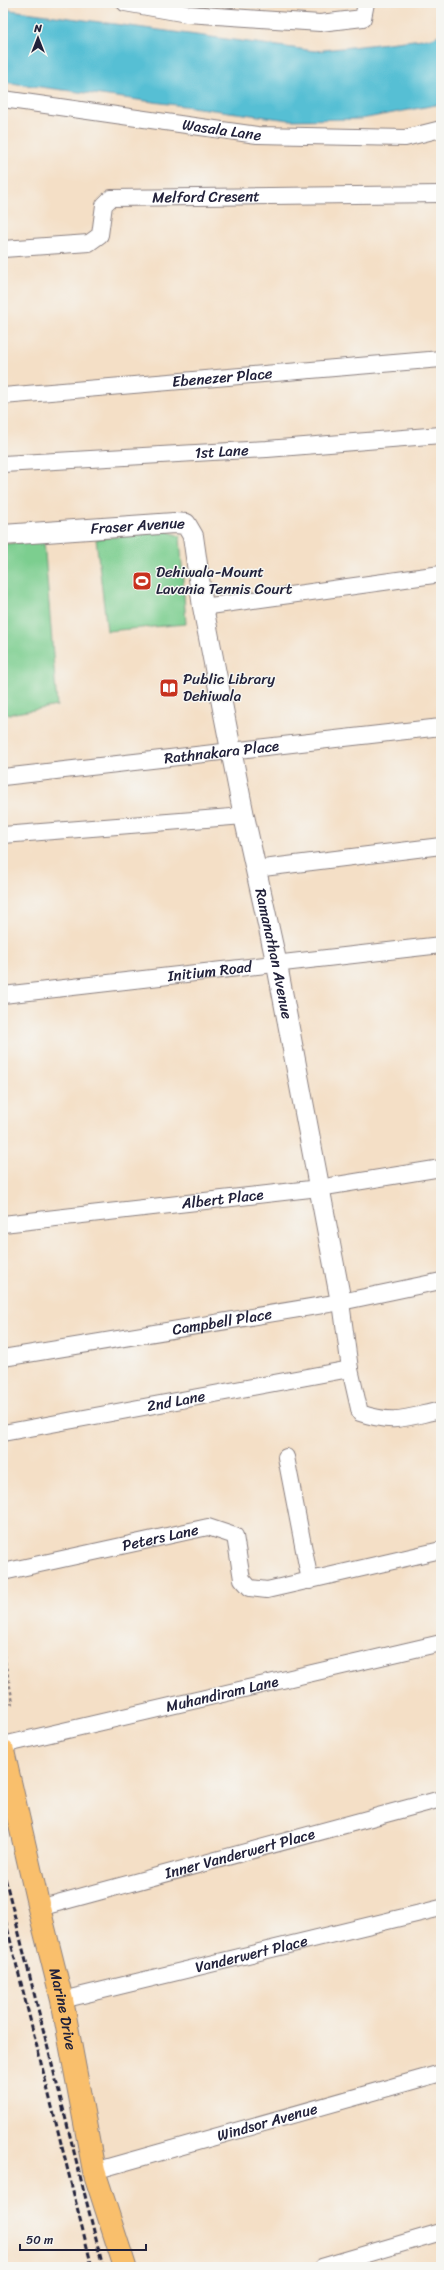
<svg xmlns="http://www.w3.org/2000/svg" width="444" height="2270" font-family="Sriracha,sans-serif">
	<style>
		.green { fill: #7cce8f; stroke: #4f7865 }
		.water { fill: #57bfd4; stroke: #3c7088 }
		.lines { fill: none; stroke-linecap: round; stroke-linejoin: round }
		.minor-casing { stroke: #8b8080; stroke-width: 18 }
		.tertiary-casing { stroke: #8b8080; stroke-width: 22 }
		.primary-casing { stroke: #8b8080; stroke-width: 24 }
		.path { stroke: #8b8080; stroke-width: 2.5; stroke-dasharray: 3 3; stroke-linecap: butt }
		.minor { stroke: #fff; stroke-width: 16 }
		.tertiary { stroke: #fff; stroke-width: 20 }
		.primary { stroke: #f9bf6c; stroke-width: 22 }
		.rail { stroke: #22223b; stroke-width: 3; stroke-dasharray: 6 3; stroke-linecap: butt }
		.labels { text-anchor: middle; dominant-baseline: central; stroke-width: 3; stroke-linejoin: round; paint-order: stroke }
		.street-label { font-size: 15px; fill: #22223b; stroke: #f6f6f2 }
		.poi-label { font-size: 15px; fill: #22223b; stroke: #f6f6f2; text-anchor: start }
	</style>
	<rect width="100%" height="100%" fill="#f6f6f2"/>
	<filter id="ink" filterUnits="userSpaceOnUse"><feTurbulence type="fractalNoise" baseFrequency=".025" numOctaves="2"/><feDisplacementMap in="SourceGraphic" scale="8" xChannelSelector="R" yChannelSelector="G"/><feConvolveMatrix kernelMatrix="1 2 1 2 8 2 1 2 1" color-interpolation-filters="sRGB"/></filter>
	<filter id="wash" filterUnits="userSpaceOnUse"><feTurbulence type="fractalNoise" baseFrequency=".012" numOctaves="4" result="noise"/><feDisplacementMap in="SourceGraphic" scale="16" xChannelSelector="R" yChannelSelector="G"/><feGaussianBlur stdDeviation="0.9" result="paint"/><feColorMatrix in="noise" values="0 0 0 0 0 0 0 0 0 0 0 0 0 0 0 0 0 1.4 0 .05"/><feComposite in="paint" operator="in"/></filter>
	<g filter="url(#wash)">
		<rect width="100%" height="100%" fill="#f4dfc6"/>
		<!-- green -->
		<g class="green">
			<polygon points="166,531 180,536 186,624 107,631 96,539"/>
			<polygon points="44,540 57,706 3,715 3,544"/>
		</g>
		<!-- water -->
		<polygon class="water" points="3,9 315,51 432,38 441,34 441,104 361,119 289,120 3,82"/>
	</g>
	<g filter="url(#ink)">
		<g class="lines">
			<!-- minor casing -->
			<g class="minor-casing">
				<g id="minor">
					<polyline points="125,3 187,14 320,23 363,18 366,3"/>
					<path id="s1" d="M3 99 257 135 405 138 441 129"/>
					<path id="s2" d="M3 249 89 243 100 235 104 205 111 198 441 194"/>
					<path id="s3" d="M3 396 441 359"/>
					<path id="s4" d="M3 464 267 449 441 435"/>
					<polyline points="203,607 441,574"/>
					<path id="s5" d="M3 777 441 727"/>
					<polyline points="3,835 244,816"/>
					<polyline points="255,869 441,846"/>
					<path id="s6" d="M3 995 441 945"/>
					<path id="s7" d="M3 1224 319 1188 441 1168"/>
					<path d="M341 1302 350 1369 360 1413C395 1425 407 1417 441 1410"/>
					<path id="s8" d="M3 1358 341 1302 441 1281"/>
					<path id="s9" d="M3 1433 350 1369"/>
					<polyline points="286,1457 310,1581"/>
					<path id="s10" d="M3 1572 208 1527 235 1536 242 1579 250 1588 267 1590 441 1550"/>
					<path id="s11" d="M3 1745 441 1643"/>
					<path id="s12" d="M39 1908 441 1799"/>
					<path id="s13" d="M62 2000 441 1908"/>
					<path id="s14" d="M94 2171 441 2073"/>
					<polyline points="322,2267 441,2232"/>
				</g>
			</g>
			<!-- tertiary casing -->
			<g class="tertiary-casing">
				<g id="tertiary">
					<path id="s15" d="M3 535 174 523 186 524 193 536 203 607 244 816 277 965 341 1302"/>
				</g>
			</g>
			<!-- primary casing -->
			<g class="primary-casing">
				<g id="primary">
					<path id="s16" d="M3 1751 39 1908 62 2000 94 2171 125 2267"/>
				</g>
			</g>
			<!-- path -->
			<polyline class="path" points="3,1650 13,1703 3,1705"/>
			<!-- minor -->
			<use href="#minor" class="minor"/>
			<!-- tertiary -->
			<use href="#tertiary" class="tertiary"/>
			<!-- primary -->
			<use href="#primary" class="primary"/>
			<!-- rail -->
			<g class="rail">
				<polyline points="3,1870 103,2267"/>
				<polyline points="3,1911 92,2267"/>
			</g>
		</g>
	</g>
	<!-- icons -->
	<defs>
		<g id="stadium-square" transform="scale(1)"><rect x="-9" y="-9" width="18" height="18" rx="4" fill="#c8321e" stroke="#f6f6f2"/><path d="M0-5a6.5 5 0 1 0 0 10a6.5 5 0 1 0 0-10ZM-3.5-1.8h7v3.6h-7Z" fill="#fff"/></g>
		<g id="library-square" transform="scale(1)"><rect x="-9" y="-9" width="18" height="18" rx="4" fill="#c8321e" stroke="#f6f6f2"/><path d="M-6-4Q-3-5.5-.7-3.5V5Q-3 3-6 4ZM6-4Q3-5.5 .7-3.5V5Q3 3 6 4Z" fill="#fff"/></g>
	</defs>
	<g fill-rule="evenodd">
		<use href="#stadium-square" x="142" y="581"/>
		<use href="#library-square" x="169" y="688"/>
	</g>
	<g class="labels">
		<!-- street labels -->
		<g class="street-label">
			<text stroke="none"><textPath href="#s1" startOffset="221">Wasala Lane</textPath></text>
			<text stroke="none"><textPath href="#s2" startOffset="235">Melford Cresent</textPath></text>
			<text stroke="none"><textPath href="#s3" startOffset="220">Ebenezer Place</textPath></text>
			<text stroke="none"><textPath href="#s4" startOffset="219">1st Lane</textPath></text>
			<text stroke="none"><textPath href="#s15" startOffset="135">Fraser Avenue</textPath></text>
			<text stroke="none"><textPath href="#s5" startOffset="220">Rathnakara Place</textPath></text>
			<text stroke="none"><textPath href="#s15" startOffset="623">Ramanathan Avenue</textPath></text>
			<text stroke="none"><textPath href="#s6" startOffset="208">Initium Road</textPath></text>
			<text stroke="none"><textPath href="#s7" startOffset="221">Albert Place</textPath></text>
			<text stroke="none"><textPath href="#s8" startOffset="222">Campbell Place</textPath></text>
			<text stroke="none"><textPath href="#s9" startOffset="176">2nd Lane</textPath></text>
			<text stroke="none"><textPath href="#s10" startOffset="161">Peters Lane</textPath></text>
			<text stroke="none"><textPath href="#s11" startOffset="225">Muhandiram Lane</textPath></text>
			<text stroke="none"><textPath href="#s12" startOffset="208">Inner Vanderwert Place</textPath></text>
			<text stroke="none"><textPath href="#s13" startOffset="195">Vanderwert Place</textPath></text>
			<text stroke="none"><textPath href="#s16" startOffset="265">Marine Drive</textPath></text>
			<text stroke="none"><textPath href="#s14" startOffset="180">Windsor Avenue</textPath></text>
		</g>
		<!-- poi labels -->
		<g class="poi-label">
			<text x="156" y="572">Dehiwala-Mount<tspan x="156" dy="17">Lavania Tennis Court</tspan></text>
			<text x="183" y="679">Public Library<tspan x="183" dy="17">Dehiwala</tspan></text>
		</g>
	</g>
	<!-- margin -->
	<rect width="444" height="2270" fill="none" stroke="#f6f6f2" stroke-width="16"/>
	<!-- north arrow -->
	<g transform="translate(38 38)" stroke="#f6f6f2" stroke-width="3" paint-order="stroke">
	<path d="M0-3L7 15L0 10L-7 15Z" fill="#22223b"/>
	<text y="-6" font-size="11" font-weight="bold" text-anchor="middle" fill="#22223b">N</text>
	</g>
	<!-- scale -->
	<path d="M20 2244v6h126v-6" fill="none" stroke="#22223b" stroke-width="2"/>
	<text x="26" y="2244" font-size="12" fill="#22223b" stroke="#f6f6f2" stroke-width="3" paint-order="stroke">50 m</text>
</svg>
